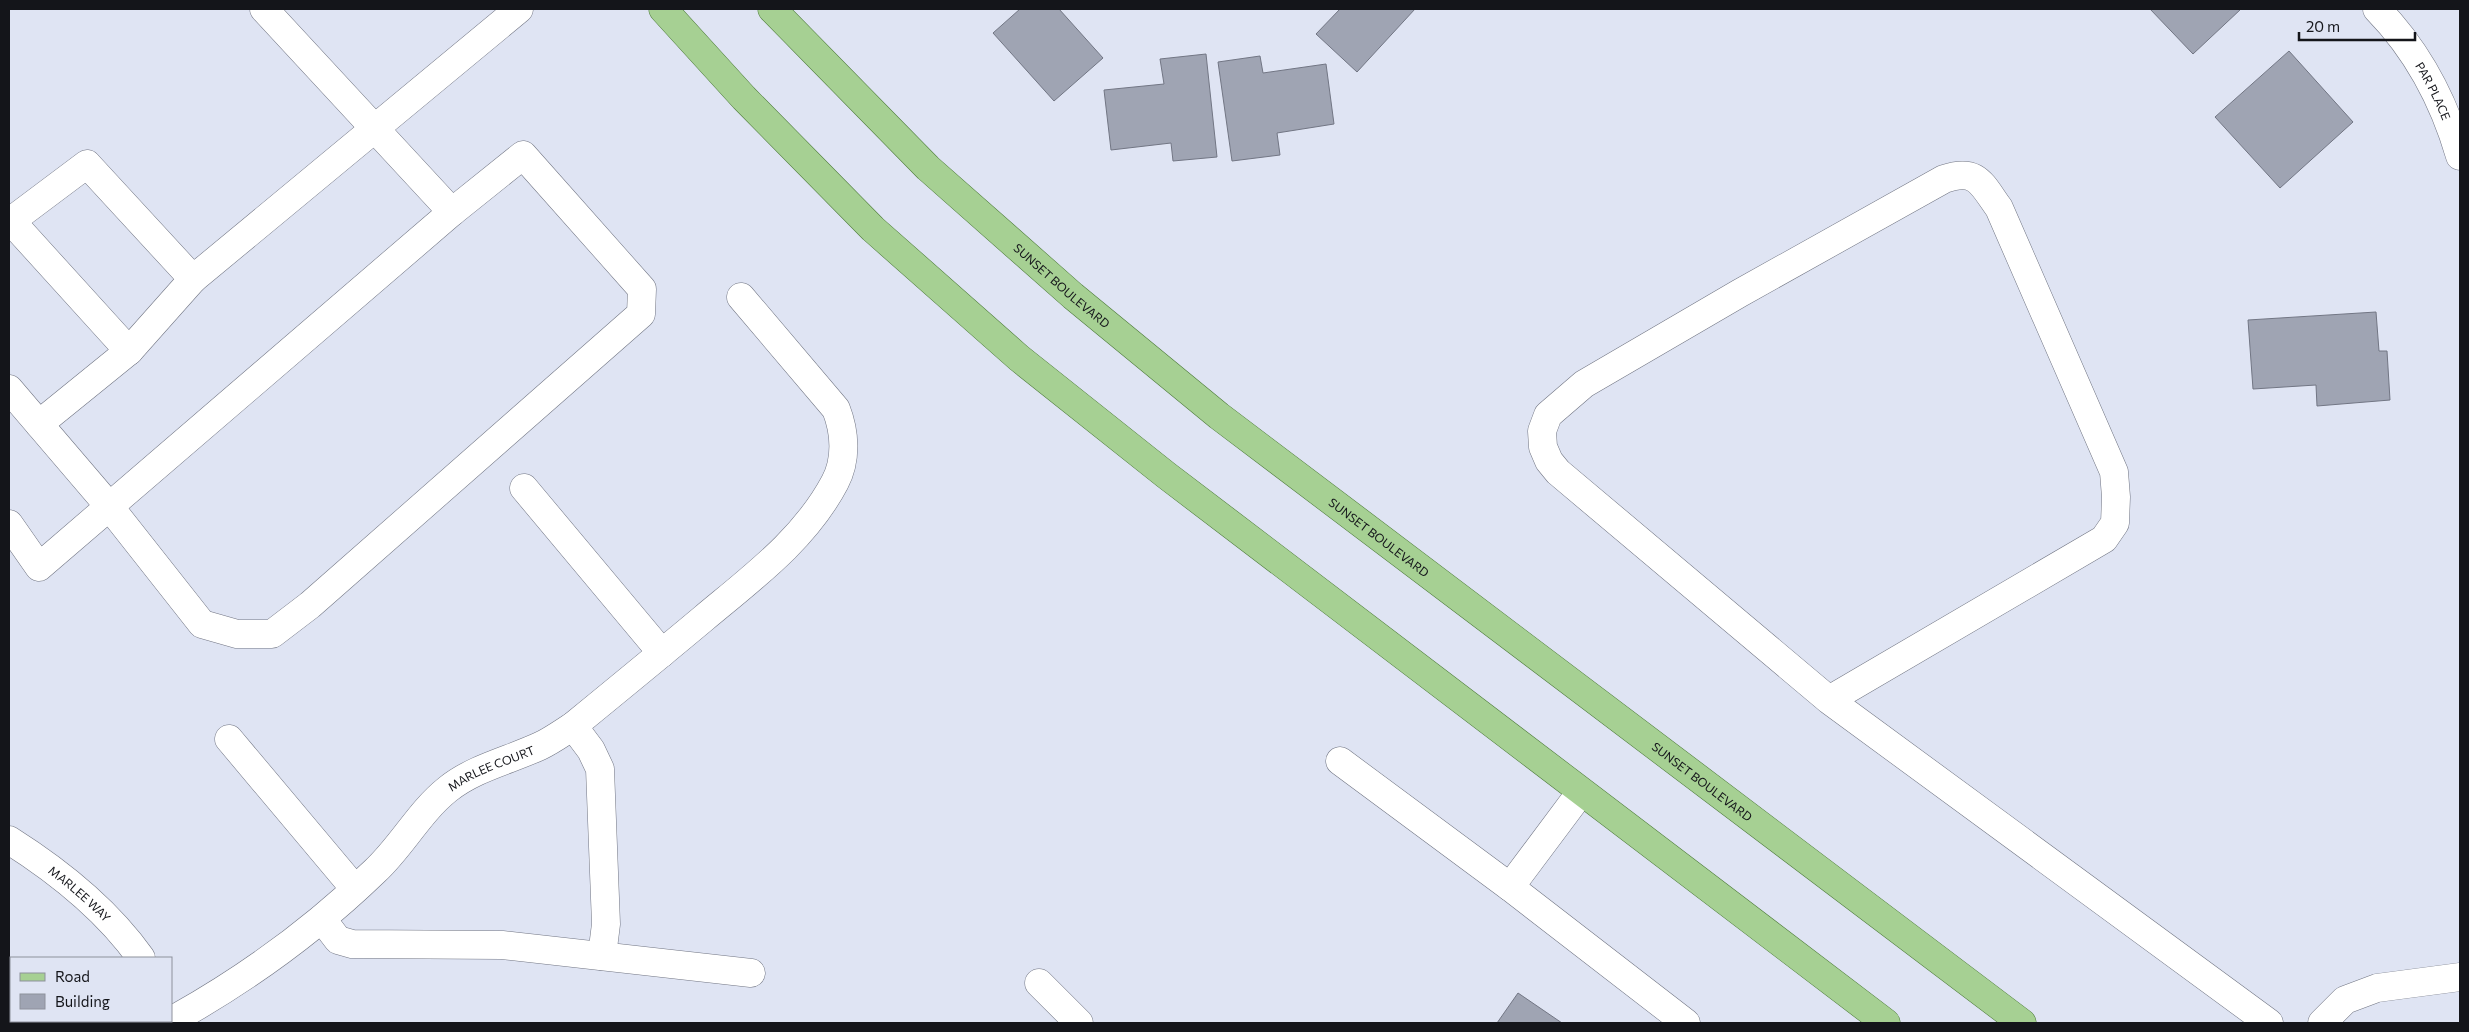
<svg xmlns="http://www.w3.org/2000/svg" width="2469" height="1032" font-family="Commissioner,sans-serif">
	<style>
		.building { fill: #9fa4b3; stroke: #727684 }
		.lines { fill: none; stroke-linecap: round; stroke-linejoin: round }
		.minor-casing { stroke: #717583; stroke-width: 29 }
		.major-casing { stroke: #4d7a3a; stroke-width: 29 }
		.minor { stroke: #fff; stroke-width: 28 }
		.major { stroke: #a6d093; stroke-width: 28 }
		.labels { text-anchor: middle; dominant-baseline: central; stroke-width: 4; stroke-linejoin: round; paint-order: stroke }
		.street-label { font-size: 12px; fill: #14151a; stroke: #dfe4f3 }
	</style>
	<rect width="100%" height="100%" fill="#dfe4f3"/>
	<!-- building -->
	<g class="building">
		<polygon points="1020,9 1059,9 1103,58 1054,101 993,33"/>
		<polygon points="1340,9 1415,9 1357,72 1316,34"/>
		<polygon points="2150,9 2241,9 2193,54"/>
		<polygon points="2289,51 2353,122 2280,188 2215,117"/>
		<polygon points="1206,54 1217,157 1173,161 1171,143 1111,150 1104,90 1164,84 1160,59"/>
		<polygon points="1260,56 1263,73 1326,64 1334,124 1277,133 1280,155 1232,161 1218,62"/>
		<polygon points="2376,312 2379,351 2387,351 2390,400 2317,406 2316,385 2253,389 2248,320"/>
		<polygon points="9,976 11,976 11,1021 44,1021 45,1023 9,1023"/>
		<polygon points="1518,993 1562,1023 1497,1023"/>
	</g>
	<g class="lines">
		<!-- minor casing -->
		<g class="minor-casing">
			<g id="minor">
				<path id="s1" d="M2377 9C2417 50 2444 101 2460 156"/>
				<polyline points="129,351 193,279"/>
				<polyline points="9,389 109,506 202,624 237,634 272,634 310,605 641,314 642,289 523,155 452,212"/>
				<polyline points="39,424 129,351 11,221 87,164 193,279 519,9"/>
				<polyline points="524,488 662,653"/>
				<polyline points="9,524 39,567 452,212 264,9"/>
				<path d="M1829 700 2104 539 2115 523 2116 497 2114 472 1999 208C1981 183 1977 168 1944 179L1740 293 1584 384 1548 415 1542 431 1543 447 1549 461 1558 472 1829 700 2269 1023"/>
				<polyline points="573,726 591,750 600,769 606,924 602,956"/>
				<polyline points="229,739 355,889"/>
				<polyline points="1340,761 1510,887 1581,792"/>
				<path id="s2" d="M9 840C58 871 107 910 141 958"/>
				<polyline points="1510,887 1686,1023"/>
				<polyline points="322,919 338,940 352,944 502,945 751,973"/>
				<polyline points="1039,983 1079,1023"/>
				<path id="s3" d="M178 1017C249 977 317 927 375 871 402 846 419 812 448 789 474 768 510 760 540 746 551 741 562 733 573 726 617 690 661 654 704 618 753 577 805 539 835 482 847 459 845 432 836 409L741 297"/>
				<polyline points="2322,1023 2345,1000 2377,988 2460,977"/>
			</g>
		</g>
		<!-- major casing -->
		<g class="major-casing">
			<g id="major">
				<polyline points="663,9 744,98 873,229 1019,358 1166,475 1886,1023"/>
				<path id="s4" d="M772 9 928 168 1073 296 1219 416 2022 1023"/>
			</g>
		</g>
		<!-- minor -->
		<use href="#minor" class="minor"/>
		<!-- major -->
		<use href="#major" class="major"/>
	</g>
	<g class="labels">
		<!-- street labels -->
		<g class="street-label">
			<text stroke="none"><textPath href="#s1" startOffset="100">PAR PLACE</textPath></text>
			<text stroke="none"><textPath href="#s4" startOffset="401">SUNSET BOULEVARD</textPath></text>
			<text stroke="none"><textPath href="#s4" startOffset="806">SUNSET BOULEVARD</textPath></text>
			<text stroke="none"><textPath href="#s3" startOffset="404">MARLEE COURT</textPath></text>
			<text stroke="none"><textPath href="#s4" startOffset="1211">SUNSET BOULEVARD</textPath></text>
			<text stroke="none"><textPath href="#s2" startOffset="89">MARLEE WAY</textPath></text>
		</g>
	</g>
	<!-- border -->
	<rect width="2469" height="1032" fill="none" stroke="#14151a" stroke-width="20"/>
	<!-- legend -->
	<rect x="10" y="957" width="162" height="65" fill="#dfe4f3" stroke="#8e919c"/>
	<rect x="20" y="973" width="25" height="8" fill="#a6d093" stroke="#8e919c"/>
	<text x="55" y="982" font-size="15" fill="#14151a">Road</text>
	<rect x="20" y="994" width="25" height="15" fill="#9fa4b3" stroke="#8e919c"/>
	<text x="55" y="1007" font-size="15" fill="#14151a">Building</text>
	<!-- scale -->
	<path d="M2299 32v8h116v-8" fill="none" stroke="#14151a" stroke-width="2.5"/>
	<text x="2306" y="32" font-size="15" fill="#14151a" stroke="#dfe4f3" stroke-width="4" paint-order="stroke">20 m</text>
</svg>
